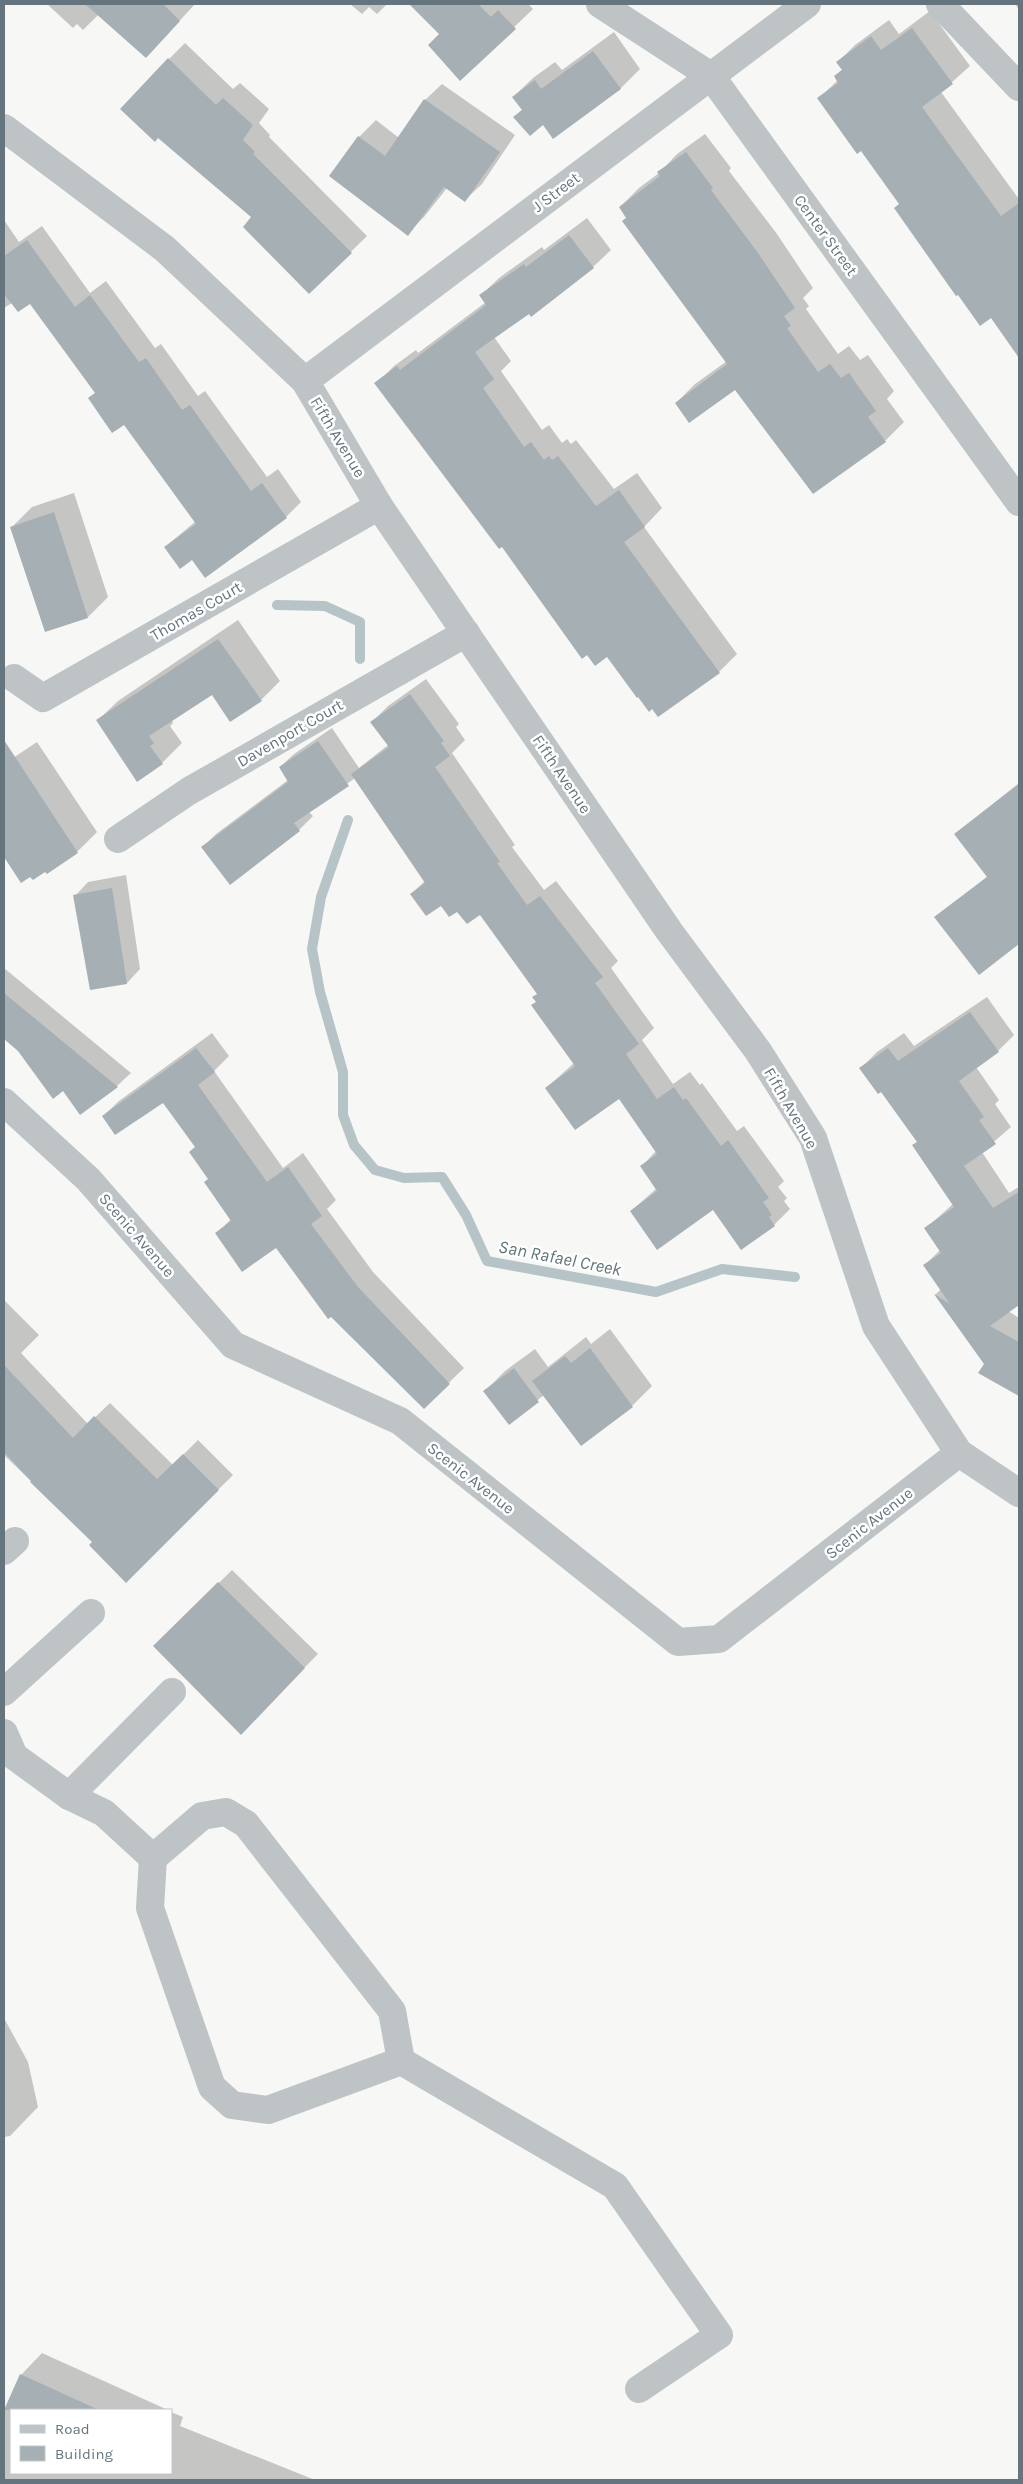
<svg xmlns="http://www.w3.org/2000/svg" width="1023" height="2484" font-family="Karla,sans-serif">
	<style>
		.shadow { fill: #0003 }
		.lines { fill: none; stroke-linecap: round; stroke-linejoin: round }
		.stream { stroke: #b7c4c7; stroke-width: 10 }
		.building { fill: #a6afb4 }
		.minor { stroke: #bec3c6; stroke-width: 28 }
		.labels { text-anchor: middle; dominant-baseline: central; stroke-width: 5; stroke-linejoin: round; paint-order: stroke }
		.street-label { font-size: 16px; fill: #64757e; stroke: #fff }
		.water-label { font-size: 18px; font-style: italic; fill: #5f7478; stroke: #fff }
	</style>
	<rect width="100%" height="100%" fill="#f7f7f5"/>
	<!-- shadow -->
	<g class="shadow">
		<polygon points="47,4 195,4 162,40 99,14 83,30 77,24 73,28"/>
		<polygon points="350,4 387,4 377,14 369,7 362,14"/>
		<polygon points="411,4 528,4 533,9 460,79 441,34"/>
		<polygon points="1015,4 1019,4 1019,10"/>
		<polygon points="930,11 970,66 941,92 1019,199 1019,356 991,317 900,203 861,149 818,99 838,80 835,76 843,69 838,62 855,45 889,20 899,34"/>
		<polygon points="614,32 640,69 621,88 553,137 543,124 515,117 523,109 513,97 533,78 555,62 562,70"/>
		<polygon points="185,43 233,89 240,83 269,109 259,123 270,135 269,137 367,236 309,293 253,217 169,59"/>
		<polygon points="442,84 515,135 482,184 465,200 447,188 424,217 407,234 330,175 359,137 376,120 399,138 425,100"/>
		<polygon points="705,134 731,168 729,171 777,234 813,288 803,298 809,306 806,309 838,354 849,346 860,360 868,355 894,391 887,399 904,422 885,441 735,388 676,403 695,384 727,361 620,207 639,188 659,173 677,154"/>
		<polygon points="587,218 611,250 593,267 494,337 511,361 501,371 542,430 549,425 562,443 567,439 571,444 576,440 614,489 637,473 662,508 644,527 737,654 719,672 608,656 502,546 376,384 394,366 416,350 418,353 486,302 481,295 499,278 542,247 544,250"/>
		<polygon points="4,220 19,242 42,226 90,293 106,281 155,348 161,344 198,396 205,391 267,477 278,469 301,502 286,517 192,558 165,547 196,521 124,423 89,398 96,392 31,303 12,303 4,308"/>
		<polygon points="74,493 108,597 88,617 46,630 12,527 32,507"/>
		<polygon points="238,620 280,681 261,700 212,693 172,720 173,723 170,726 182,743 162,763 98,720 118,701"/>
		<polygon points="426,679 459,724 456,727 465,740 452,753 515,845 512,847 544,890 556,881 618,961 611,968 654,1028 642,1040 673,1084 690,1072 700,1085 702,1083 737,1131 744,1126 784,1181 778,1187 787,1198 784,1201 790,1209 774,1225 741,1249 713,1208 631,1211 657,1188 642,1166 656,1151 619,1097 546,1088 574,1063 537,1001 538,993 480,913 457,910 411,894 425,881 355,778 309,812 313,816 299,830 230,883 203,847 216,834 288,780 280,767 294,754 332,728 359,768 388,745 372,722 388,706"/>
		<polygon points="37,742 97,832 77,852 21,881 4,855 4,764"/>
		<polygon points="1019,783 1019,943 979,974 936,917 988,876 955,834"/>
		<polygon points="126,875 140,969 127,983 91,989 75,896 88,882"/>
		<polygon points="4,968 131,1073 117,1086 81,1113 64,1089 4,1038"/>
		<polygon points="987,997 1014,1035 998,1051 976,1067 999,1100 995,1104 1011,1127 982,1152 1009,1193 1019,1187 1019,1303 1008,1311 1019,1318 1019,1395 980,1373 985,1364 935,1295 941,1289 925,1265 941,1249 926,1228 953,1204 913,1146 918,1141 881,1090 861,1068 877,1052 904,1033 914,1046"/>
		<polygon points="212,1033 229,1056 214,1071 283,1168 303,1153 336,1200 327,1209 373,1272 464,1368 424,1407 277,1246 217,1233 231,1219 209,1179 196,1146 163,1101 103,1116 119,1101"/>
		<polygon points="4,1300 39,1335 21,1353 88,1424 110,1403 173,1465 198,1440 233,1475 126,1581 94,1542 4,1455"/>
		<polygon points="610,1329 652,1386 632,1406 544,1395 509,1423 485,1391 505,1371 535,1349 548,1367 586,1337 591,1344"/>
		<polygon points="232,1570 318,1654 254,1719 155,1646"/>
		<polygon points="4,2018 28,2062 38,2107 10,2136 4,2137"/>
		<polygon points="42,2353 168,2410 11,2410 11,2473 171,2473 171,2412 183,2417 180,2426 315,2480 4,2480 4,2411 21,2375"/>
	</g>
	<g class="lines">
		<!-- stream -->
		<g class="stream">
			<polyline points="277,605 325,606 360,622 360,659"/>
			<polyline points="348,820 321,897 312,949 320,992 343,1072 343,1115 354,1145 375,1170 404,1178 442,1177 466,1215 487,1261 656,1292 722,1269 795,1277"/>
		</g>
	</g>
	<!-- building -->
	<g class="building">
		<polygon points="85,4 163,4 180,21 146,58"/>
		<polygon points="409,4 478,4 491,17 498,10 516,29 460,81 428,45 439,34"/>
		<polygon points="912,28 953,84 922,107 1001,216 1019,203 1019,358 991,318 980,326 958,295 956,296 894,208 899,204 861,151 857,154 817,98 838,83 834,76 842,70 836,62 871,36 881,50"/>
		<polygon points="593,51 621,89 553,139 543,125 530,136 513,117 522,110 512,97 535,80 541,89"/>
		<polygon points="168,58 216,105 223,98 253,125 243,140 255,152 253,154 352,253 309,294 243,227 251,217 158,138 155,142 120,109"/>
		<polygon points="424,99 500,152 465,202 444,187 408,236 329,176 358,136 385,156"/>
		<polygon points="686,152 713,188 711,190 758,253 795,308 784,316 791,326 787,328 818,372 830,364 841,378 849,373 876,411 868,417 886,442 813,494 735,390 689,423 675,403 727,364 622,221 626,218 619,207 660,176 657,172"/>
		<polygon points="569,235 594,268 531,317 529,314 475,352 494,379 483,388 524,447 531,442 544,460 549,456 552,460 558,456 596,506 619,490 645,527 624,542 720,673 658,717 652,709 649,712 638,697 637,698 607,657 595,666 587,655 582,659 502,547 499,549 374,383 397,366 400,370 486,305 479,295 524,264 526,267"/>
		<polygon points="27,240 75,307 90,295 139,362 146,358 182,410 190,405 251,491 262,483 287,518 205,578 192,560 180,569 164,547 196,524 124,425 112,433 88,398 95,393 30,304 18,312 4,294 4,256"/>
		<polygon points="54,512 88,618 45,632 10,527"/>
		<polygon points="218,639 262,701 230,722 212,695 149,736 154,743 150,746 163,764 137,782 96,720"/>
		<polygon points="410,694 444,741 441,743 450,756 435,767 500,862 497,863 527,905 540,896 603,977 595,983 639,1044 626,1054 657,1099 674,1087 683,1100 686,1098 721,1146 728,1140 769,1198 763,1202 772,1215 769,1217 775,1226 741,1250 713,1210 657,1250 630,1211 657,1191 640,1166 657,1154 619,1099 575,1130 545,1088 575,1066 531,1005 536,1002 532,997 537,994 480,915 467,924 457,912 449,917 441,906 426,916 410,894 425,883 351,774 389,747 370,722"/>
		<polygon points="4,740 78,853 47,874 45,872 33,880 30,877 21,883 4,857"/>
		<polygon points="318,741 349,786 294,823 300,831 230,885 201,847 288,782 279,767"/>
		<polygon points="1019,784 1019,944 979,975 934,917 987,877 954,834"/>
		<polygon points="112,888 127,984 90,990 73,895"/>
		<polygon points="4,993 118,1087 80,1115 63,1091 53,1099 18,1051 4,1039"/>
		<polygon points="970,1012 999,1052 959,1081 984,1117 979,1120 996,1144 964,1166 993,1208 1019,1192 1019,1305 990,1326 1019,1342 1019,1396 978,1373 984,1364 934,1294 950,1304 923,1265 941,1253 924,1228 954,1207 912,1145 917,1142 881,1092 878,1094 859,1068 888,1048 898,1061"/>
		<polygon points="196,1048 215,1072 198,1085 267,1182 288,1167 322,1216 311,1224 358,1287 450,1384 424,1409 331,1317 328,1319 276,1248 242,1272 215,1233 231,1221 204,1182 208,1179 189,1152 195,1147 163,1103 115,1135 102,1116"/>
		<polygon points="590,1348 633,1407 581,1446 532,1381 565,1356 571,1363"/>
		<polygon points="4,1365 73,1438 94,1416 157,1479 183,1454 219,1490 126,1583 89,1545 92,1542 30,1482 31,1481 4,1452"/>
		<polygon points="514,1368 539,1402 509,1425 483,1391"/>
		<polygon points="218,1582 305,1668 241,1735 153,1646"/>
		<polygon points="20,2374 99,2410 4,2410"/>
	</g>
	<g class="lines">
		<!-- minor -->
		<g class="minor">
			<polyline points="600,4 711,76 1019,502"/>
			<polyline points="940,4 1019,87"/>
			<polyline points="4,128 165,249 305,381 379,506 669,931 758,1051 813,1138 876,1326 959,1453 1019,1493"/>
			<polyline points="305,381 807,4"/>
			<polyline points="14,678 43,698 379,506"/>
			<polyline points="118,839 189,791 466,633"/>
			<polyline points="4,1102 88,1179 233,1345 400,1421 678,1642 719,1639 959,1453"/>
			<polyline points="4,1551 15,1541"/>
			<polyline points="4,1692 91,1613"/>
			<polyline points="4,1733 14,1756 69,1796 104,1813 153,1858"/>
			<polyline points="69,1796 172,1692"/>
			<polygon points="226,1812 246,1824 392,2011 401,2061 268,2110 232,2105 212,2087 150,1908 153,1858 202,1816"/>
			<polyline points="401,2061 615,2186 719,2335 639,2389"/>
		</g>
	</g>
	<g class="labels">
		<!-- street labels -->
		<g class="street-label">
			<text transform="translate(556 192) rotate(-37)">J Street</text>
			<text transform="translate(826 235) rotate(54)">Center Street</text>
			<text transform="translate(338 437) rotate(59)">Fifth Avenue</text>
			<text transform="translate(196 611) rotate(-30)">Thomas Court</text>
			<text transform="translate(290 733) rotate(-30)">Davenport Court</text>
			<text transform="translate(562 774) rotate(56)">Fifth Avenue</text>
			<text transform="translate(791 1108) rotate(60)">Fifth Avenue</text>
			<text transform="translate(137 1235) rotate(49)">Scenic Avenue</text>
			<text transform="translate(471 1478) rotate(38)">Scenic Avenue</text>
			<text transform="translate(869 1523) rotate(-38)">Scenic Avenue</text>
		</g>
		<!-- water labels -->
		<g class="water-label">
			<text transform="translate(560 1258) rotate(11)">San Rafael Creek</text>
		</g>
	</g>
	<!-- border -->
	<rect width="1023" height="2484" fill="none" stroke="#64757e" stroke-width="10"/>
	<!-- legend -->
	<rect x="10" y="2409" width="162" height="65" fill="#ffffff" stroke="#c1c8cb"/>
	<rect x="20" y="2425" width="25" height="8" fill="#bec3c6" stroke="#c1c8cb"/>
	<text x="55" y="2434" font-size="15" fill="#64757e">Road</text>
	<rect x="20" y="2446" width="25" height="15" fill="#a6afb4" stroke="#c1c8cb"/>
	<text x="55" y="2459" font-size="15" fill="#64757e">Building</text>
</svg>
